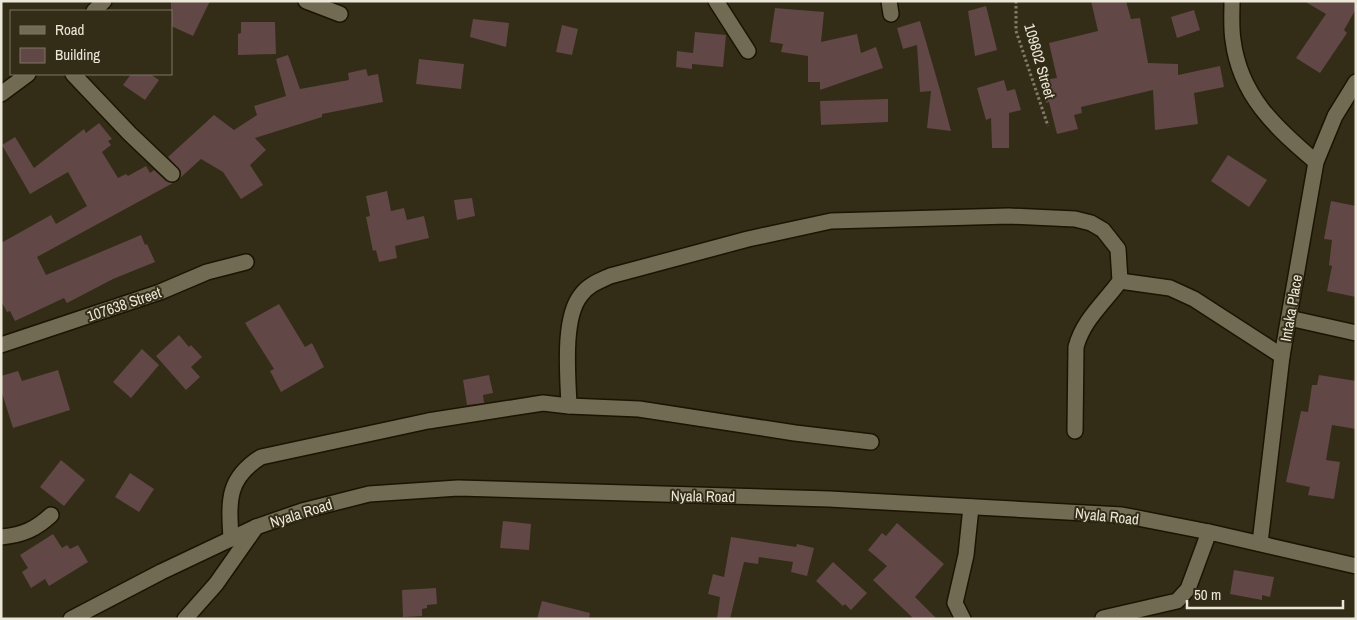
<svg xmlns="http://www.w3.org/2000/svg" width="1357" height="620" font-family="'Archivo Narrow',sans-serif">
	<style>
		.building { fill: #614745 }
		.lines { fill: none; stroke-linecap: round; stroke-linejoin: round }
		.minor-casing { stroke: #1b1402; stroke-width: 18 }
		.path { stroke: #817c6a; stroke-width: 3; stroke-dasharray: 2.5 2.5; stroke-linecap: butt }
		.minor { stroke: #726b53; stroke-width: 15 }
		.labels { text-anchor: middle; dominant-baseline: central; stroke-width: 4; stroke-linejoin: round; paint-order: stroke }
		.street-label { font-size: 15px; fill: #ebe7d9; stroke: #332c17 }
	</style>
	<rect width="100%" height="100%" fill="#332c17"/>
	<!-- building -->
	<g class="building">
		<polygon points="171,1 210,1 193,36 171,26"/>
		<polygon points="1091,1 1126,1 1131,19 1140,18 1148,63 1178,64 1178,75 1220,66 1224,87 1194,93 1198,124 1155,130 1153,90 1081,107 1082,113 1074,115 1078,129 1057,134 1049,102 1046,103 1043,80 1057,78 1049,43 1098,31"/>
		<polygon points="1304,1 1356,1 1356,9 1344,30 1347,33 1320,73 1296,58 1326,14"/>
		<polygon points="986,6 997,50 975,56 968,11"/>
		<polygon points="775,8 824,12 821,42 857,34 861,53 876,47 883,68 820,90 820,82 808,82 808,56 781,52 783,44 770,42"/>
		<polygon points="1194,10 1200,30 1177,38 1171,17"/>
		<polygon points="473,19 509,23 506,47 470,37"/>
		<polygon points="920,21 940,90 951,131 927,128 931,91 920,92 917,45 903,49 897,28"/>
		<polygon points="241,22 275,22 276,54 238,55 238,34 241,33"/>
		<polygon points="562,25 578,29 572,55 556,52"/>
		<polygon points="695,32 726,35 723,67 692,64 692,63 692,69 676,67 677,51 693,53"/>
		<polygon points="288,55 300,89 349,80 348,73 366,69 368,76 378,74 383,102 322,114 322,117 255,138 266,150 250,165 263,185 241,199 223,172 201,159 180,178 181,171 168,157 214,115 234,130 257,115 254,106 286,96 276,59"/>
		<polygon points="419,59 464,64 461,89 416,84"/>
		<polygon points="131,74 150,74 159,80 145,100 123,85"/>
		<polygon points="1004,80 1007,91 1015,89 1021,110 1009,113 1009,148 992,148 991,118 986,120 977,88"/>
		<polygon points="888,99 888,122 821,125 820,101"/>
		<polygon points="99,123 112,139 108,141 111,145 102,152 118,178 126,174 128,176 146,166 150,173 154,170 166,181 173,183 37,257 46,275 141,235 145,245 147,244 155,262 113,279 67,303 64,298 15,321 10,311 7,312 1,301 1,243 51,215 56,224 87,206 68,172 30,194 2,145 15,137 34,168 84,129 86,133"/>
		<polygon points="1228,155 1267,180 1249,207 1211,181"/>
		<polygon points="387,191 391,211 404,208 407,220 424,216 429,238 395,246 397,258 379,262 376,250 373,251 366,217 370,216 366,196"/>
		<polygon points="472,198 475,216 457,220 454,200"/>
		<polygon points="1331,201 1356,206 1356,297 1327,291 1332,266 1329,265 1332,240 1324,239"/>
		<polygon points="279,304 305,347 312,343 324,367 281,392 270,371 274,369 245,323"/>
		<polygon points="179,335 189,347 191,345 202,357 191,367 200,377 186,390 156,356"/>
		<polygon points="142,349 159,365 131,398 113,382"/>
		<polygon points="58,370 70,410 13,428 1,390 1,376 18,371 22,381"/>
		<polygon points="489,375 493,393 483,395 484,403 467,405 463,380"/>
		<polygon points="1319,375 1356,381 1356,429 1332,425 1326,460 1340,462 1334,499 1308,495 1310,487 1286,482 1301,411 1308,412 1312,385 1317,385"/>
		<polygon points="61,460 85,480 64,506 40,487"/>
		<polygon points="130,473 154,489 139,512 115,497"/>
		<polygon points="503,521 531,524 529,550 500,548"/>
		<polygon points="897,523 944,564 915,597 937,619 914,619 873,580 887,566 868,550 882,533 886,536"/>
		<polygon points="53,534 62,548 67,545 70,549 78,545 88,562 49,586 45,579 31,588 22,572 28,568 20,555"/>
		<polygon points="731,537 796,547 797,544 814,548 807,576 791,572 793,562 759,557 758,564 744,562 730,619 717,619 720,597 708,594 713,574 724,577"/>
		<polygon points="833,562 867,593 851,610 845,604 843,606 816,581"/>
		<polygon points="1234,570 1274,577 1270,597 1262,595 1262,600 1230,594"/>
		<polygon points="436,588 437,604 427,605 427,608 422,609 422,616 403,617 402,590"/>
		<polygon points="542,601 590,613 589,619 537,619"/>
	</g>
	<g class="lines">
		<!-- minor casing -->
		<g class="minor-casing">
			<g id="minor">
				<polyline points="306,1 340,14"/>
				<polyline points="716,1 748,51"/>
				<polyline points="889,1 891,14"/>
				<path d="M1232 1C1232 14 1231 28 1233 40 1240 96 1276 128 1316 162"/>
				<polyline points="94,11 104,1"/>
				<polyline points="73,74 129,133 172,174"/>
				<polyline points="1,94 28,74"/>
				<polyline points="1120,281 1170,288 1194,299 1282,356"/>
				<polyline points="1289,318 1356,333"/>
				<polyline points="1,345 160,292 207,272 246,262"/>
				<path d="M569 406C568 377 562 318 581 295 588 285 599 281 610 276L748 239 831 221 1009 216 1075 219 1091 223 1103 230 1118 249 1120 281C1104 303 1083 320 1076 347L1075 431"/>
				<path d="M1 537C23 535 36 529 51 515"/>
				<path d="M231 539C229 502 226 479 261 457L428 421 543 403 569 406 639 409 795 433 871 442"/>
				<polyline points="1260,543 1282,356 1316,162 1335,116 1356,82"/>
				<polyline points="1103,618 1177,601 1188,589 1209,532"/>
				<polyline points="71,619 161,572 256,527 302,511 369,494 458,488 829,499 1122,515 1209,532 1356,566"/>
				<polyline points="185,619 216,584 256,527"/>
				<polyline points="963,619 955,603 966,555 971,507"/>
			</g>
		</g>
		<!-- path -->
		<polyline class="path" points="1016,1 1016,31 1048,126"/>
		<!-- minor -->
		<use href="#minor" class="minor"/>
	</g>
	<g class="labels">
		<!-- street labels -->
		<g class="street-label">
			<text transform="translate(1040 61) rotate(74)">109802 Street</text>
			<text transform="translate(124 304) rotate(-19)">107638 Street</text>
			<text transform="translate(1291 308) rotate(-80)">Intaka Place</text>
			<text transform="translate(703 496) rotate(1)">Nyala Road</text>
			<text transform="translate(301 513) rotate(-17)">Nyala Road</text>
			<text transform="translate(1107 516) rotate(6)">Nyala Road</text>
		</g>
	</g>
	<!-- border -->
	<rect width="1357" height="620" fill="none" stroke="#ebe7d9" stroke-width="5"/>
	<!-- legend -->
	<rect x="10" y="10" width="162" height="65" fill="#332c17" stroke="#7d7765"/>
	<rect x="20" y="26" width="25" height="8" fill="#726b53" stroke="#7d7765"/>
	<text x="55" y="35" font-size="15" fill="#ebe7d9">Road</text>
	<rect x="20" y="48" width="25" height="15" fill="#614745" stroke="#7d7765"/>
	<text x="55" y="60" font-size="15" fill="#ebe7d9">Building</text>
	<!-- scale -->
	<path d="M1187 600v8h156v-8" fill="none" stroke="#ebe7d9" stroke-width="2.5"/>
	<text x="1194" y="600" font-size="15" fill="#ebe7d9" stroke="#332c17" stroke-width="4" paint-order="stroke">50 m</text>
</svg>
